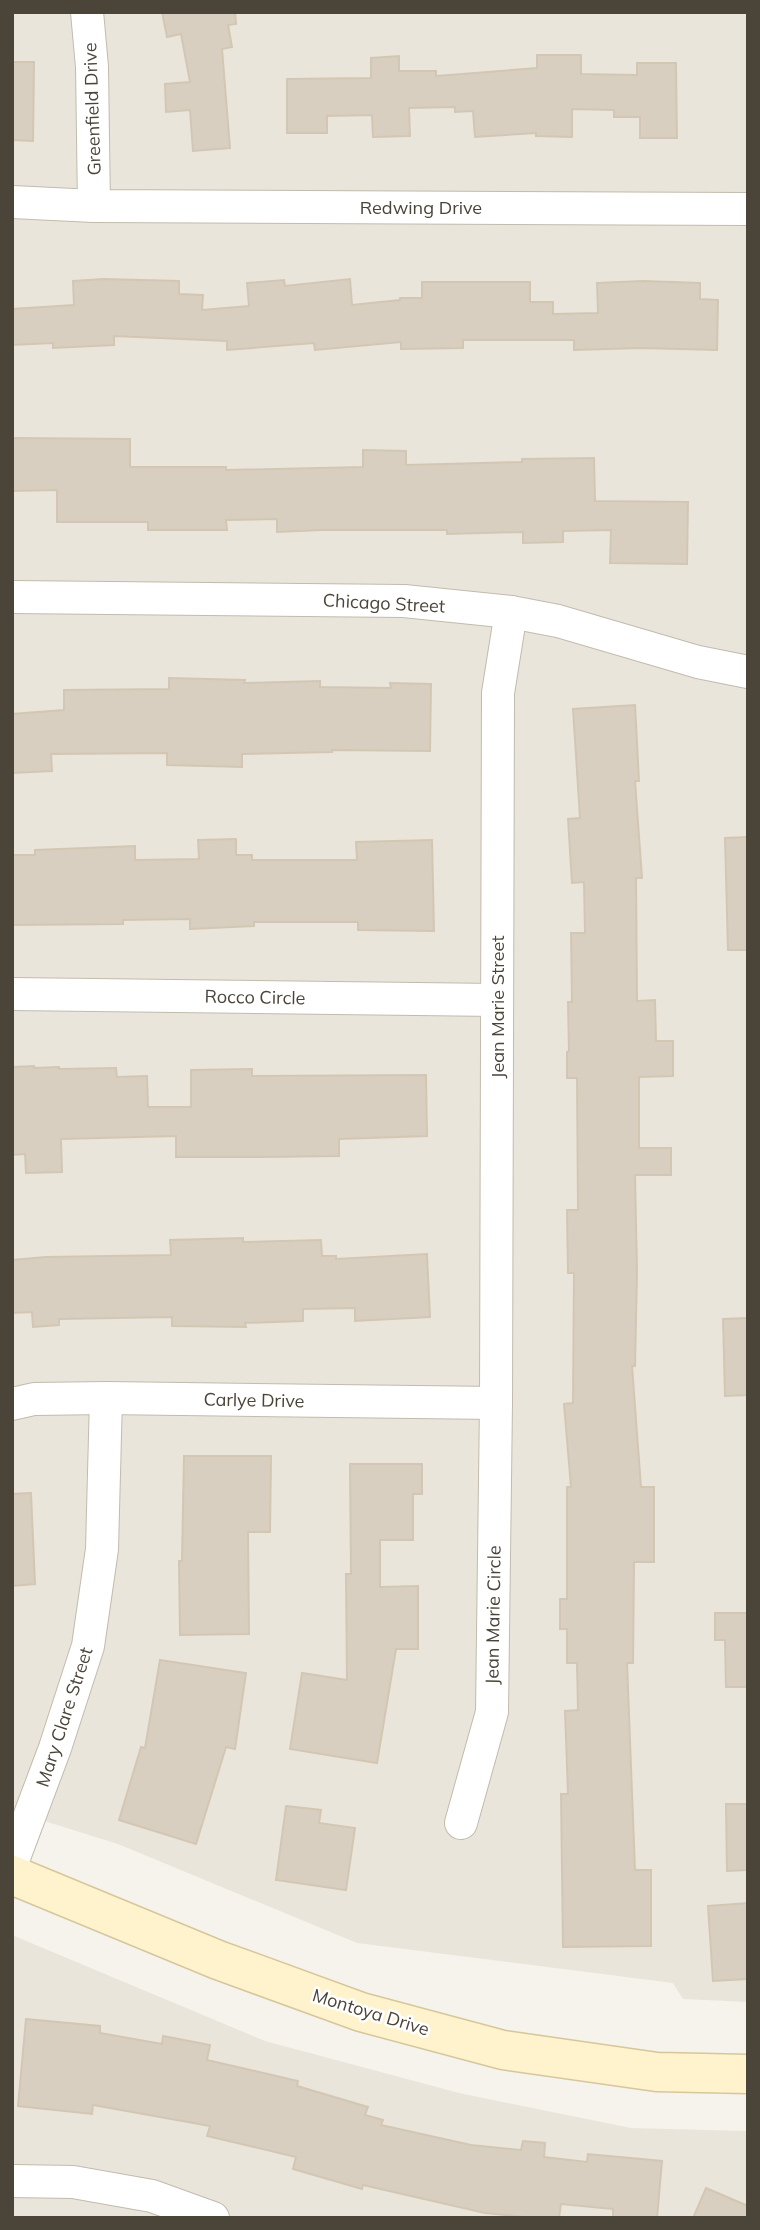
<svg xmlns="http://www.w3.org/2000/svg" width="760" height="2230" font-family="Mulish,sans-serif">
	<style>
		.residential { fill: #eae5da }
		.building { fill: #d8cfc1; stroke: #d3c7b4; stroke-width: 2 }
		.lines { fill: none; stroke-linecap: round; stroke-linejoin: round }
		.street-casing { stroke: #c2bbae; stroke-width: 34 }
		.secondary-casing { stroke: #d6c79b; stroke-width: 41 }
		.street { stroke: #fff; stroke-width: 32 }
		.secondary { stroke: #fff3cd; stroke-width: 38 }
		.labels { text-anchor: middle; dominant-baseline: central; stroke-width: 5; stroke-linejoin: round; paint-order: stroke }
		.street-label { font-size: 18px; fill: #4b4439; stroke: #fff }
	</style>
	<rect width="100%" height="100%" fill="#f6f3ec"/>
	<!-- residential -->
	<g class="residential">
		<polygon points="12,12 748,12 748,2002 683,1999 673,1983 357,1943 118,1844 12,1811"/>
		<polygon points="12,1935 265,2041 459,2093 631,2128 748,2131 748,2218 12,2218"/>
	</g>
	<!-- building -->
	<g class="building">
		<polygon points="162,12 235,12 236,24 228,25 232,47 222,49 230,148 193,151 190,110 166,112 165,84 190,82 181,34 167,37"/>
		<polygon points="537,55 581,55 581,74 637,75 637,63 676,63 677,138 640,138 640,117 614,117 614,110 572,109 572,137 536,136 536,133 475,137 473,111 455,112 455,107 409,108 410,136 373,137 372,115 327,116 327,133 287,133 287,79 371,78 371,58 399,56 399,71 436,71 436,76 537,68"/>
		<polygon points="12,62 34,62 33,141 12,140"/>
		<polygon points="104,279 179,281 179,294 203,295 202,310 249,306 247,283 284,280 285,286 350,279 352,305 400,300 400,298 422,298 422,282 530,282 530,302 553,302 553,314 598,313 597,283 643,281 700,283 700,299 718,300 717,350 641,348 574,350 574,340 463,340 463,348 401,349 401,342 315,350 314,343 227,350 227,341 114,336 114,345 53,348 53,343 12,345 12,309 74,305 73,281"/>
		<polygon points="12,438 130,439 130,467 226,467 226,470 363,467 363,450 406,451 406,465 522,462 522,459 594,458 595,501 688,502 687,564 610,563 611,530 563,531 563,542 523,543 523,532 447,534 447,530 322,530 277,532 277,519 226,520 227,530 148,530 148,522 57,522 57,490 12,491"/>
		<polygon points="169,678 245,680 244,683 320,681 320,687 391,688 390,683 431,684 430,751 332,750 332,752 242,754 242,767 167,765 167,753 51,754 52,771 12,773 12,714 64,710 64,690 169,689"/>
		<polygon points="635,705 639,781 635,781 642,878 636,878 637,1001 655,1000 656,1041 673,1041 673,1076 639,1077 639,1148 671,1148 671,1175 635,1175 637,1271 635,1366 632,1366 641,1487 654,1487 654,1562 634,1562 633,1663 627,1663 635,1870 651,1870 651,1946 563,1947 561,1794 568,1794 565,1711 578,1710 577,1663 567,1663 567,1629 560,1629 560,1599 567,1599 567,1487 571,1487 564,1404 573,1403 574,1273 568,1273 567,1210 578,1210 577,1078 567,1078 567,1052 569,1051 568,1002 572,1002 571,933 585,933 584,882 572,883 568,819 580,818 573,709"/>
		<polygon points="748,837 748,950 728,950 725,838"/>
		<polygon points="236,839 236,855 252,855 252,860 357,860 356,842 432,840 434,931 358,930 358,922 254,922 254,926 190,929 190,919 123,920 123,924 12,925 12,855 35,855 35,850 135,846 135,860 199,859 198,840"/>
		<polygon points="34,1066 34,1068 59,1067 59,1069 116,1068 117,1077 147,1076 148,1107 191,1107 191,1070 252,1069 252,1076 426,1075 427,1136 339,1139 339,1156 263,1157 176,1157 176,1136 61,1139 62,1172 26,1173 25,1154 12,1155 12,1067"/>
		<polygon points="243,1238 243,1242 321,1240 322,1256 336,1256 336,1259 427,1254 430,1317 355,1321 355,1308 303,1309 303,1321 245,1323 246,1327 172,1326 172,1317 59,1319 59,1325 33,1327 32,1312 12,1313 12,1260 46,1257 171,1255 170,1240"/>
		<polygon points="748,1318 748,1395 725,1396 723,1319"/>
		<polygon points="184,1456 271,1456 270,1532 248,1532 249,1634 180,1635 179,1561 182,1561"/>
		<polygon points="350,1464 422,1464 422,1494 413,1494 413,1540 380,1540 380,1587 418,1586 418,1649 396,1649 377,1763 290,1749 302,1673 347,1680 346,1574 351,1574"/>
		<polygon points="31,1493 35,1584 12,1586 12,1494"/>
		<polygon points="715,1613 748,1613 748,1687 726,1687 725,1640 715,1640"/>
		<polygon points="160,1660 246,1673 235,1749 226,1747 196,1844 119,1820 141,1747 145,1748"/>
		<polygon points="726,1804 748,1804 748,1870 727,1871"/>
		<polygon points="286,1806 321,1810 319,1823 355,1828 346,1890 276,1880"/>
		<polygon points="748,1903 748,1979 713,1981 708,1906"/>
		<polygon points="26,2019 100,2026 100,2033 162,2044 163,2036 210,2045 207,2060 298,2081 297,2086 368,2107 365,2115 383,2120 381,2125 471,2145 521,2150 523,2141 545,2143 544,2157 587,2162 588,2154 662,2161 657,2218 613,2218 613,2209 561,2204 559,2218 534,2218 485,2213 363,2185 362,2189 293,2169 296,2157 207,2136 210,2126 93,2105 92,2114 18,2106"/>
		<polygon points="706,2188 748,2206 748,2218 693,2218"/>
	</g>
	<g class="lines">
		<!-- street casing -->
		<g class="street-casing">
			<g id="street">
				<polyline points="87,12 92,67 94,206"/>
				<polyline points="12,202 94,206 748,209"/>
				<polyline points="12,597 404,601 511,612 558,621 698,662 748,672"/>
				<polyline points="12,994 497,1000"/>
				<polyline points="12,1404 34,1399 106,1398 496,1403"/>
				<polyline points="461,1823 492,1712 496,1403 498,693 511,612"/>
				<polyline points="12,1863 55,1748 88,1646 102,1549 106,1398"/>
				<polyline points="12,2181 73,2182 152,2196 213,2218"/>
			</g>
		</g>
		<!-- secondary casing -->
		<g class="secondary-casing">
			<polyline id="secondary" points="12,1875 218,1960 361,2012 503,2050 657,2072 748,2074"/>
		</g>
		<!-- street -->
		<use href="#street" class="street"/>
		<!-- secondary -->
		<use href="#secondary" class="secondary"/>
	</g>
	<g class="labels">
		<!-- street labels -->
		<g class="street-label">
			<text transform="translate(92 109) rotate(-92)">Greenfield Drive</text>
			<text x="421" y="207">Redwing Drive</text>
			<text transform="translate(384 603) rotate(3)">Chicago Street</text>
			<text transform="translate(255 997) rotate(1)">Rocco Circle</text>
			<text transform="translate(497 1007) rotate(-90)">Jean Marie Street</text>
			<text transform="translate(254 1400) rotate(1)">Carlye Drive</text>
			<text transform="translate(493 1615) rotate(-89)">Jean Marie Circle</text>
			<text transform="translate(64 1717) rotate(-72)">Mary Clare Street</text>
			<text transform="translate(371 2012) rotate(17)">Montoya Drive</text>
		</g>
	</g>
	<!-- border -->
	<rect width="760" height="2230" fill="none" stroke="#4b4439" stroke-width="28"/>
</svg>
